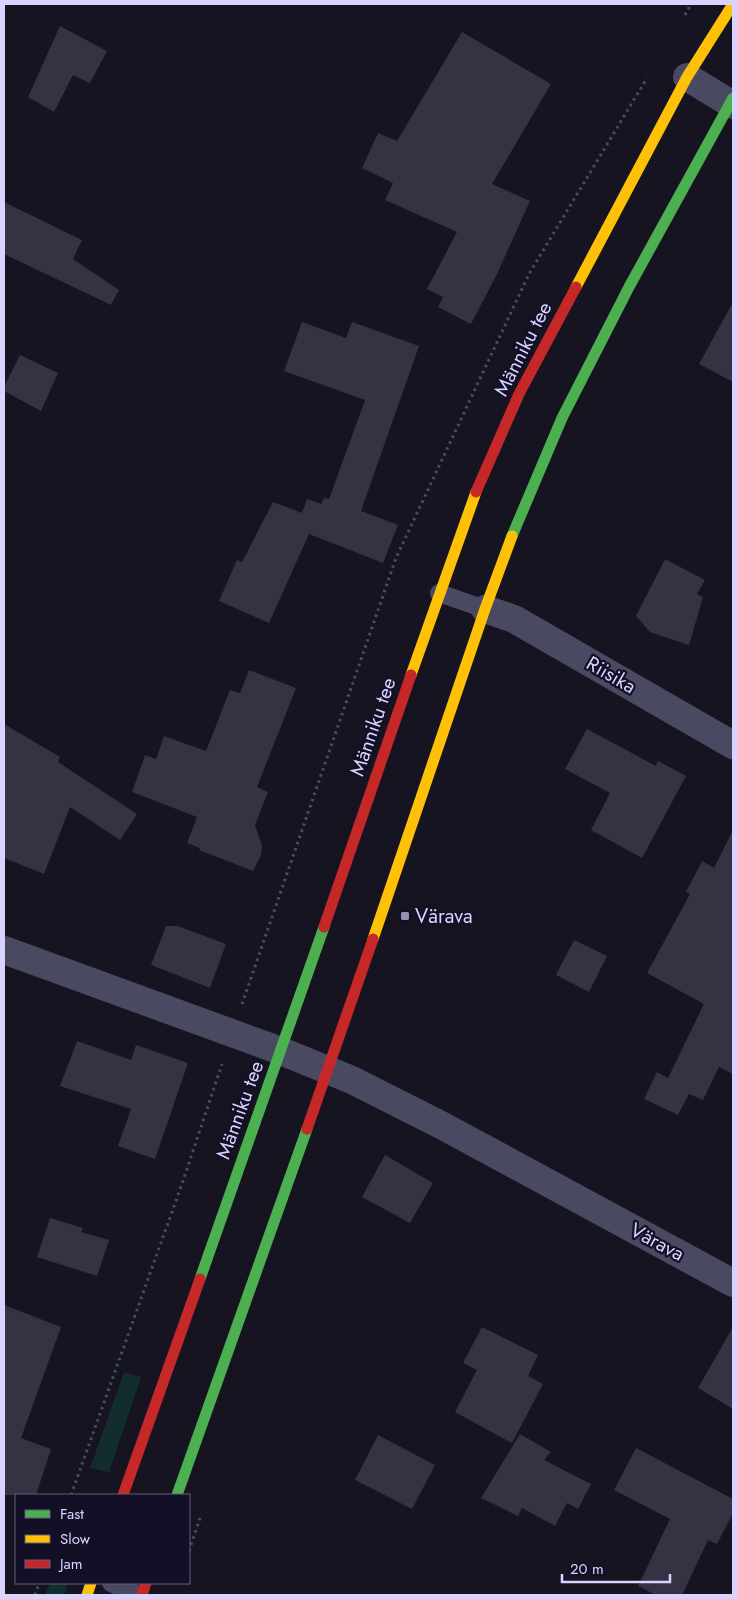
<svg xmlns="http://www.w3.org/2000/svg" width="737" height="1599" font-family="Jost,sans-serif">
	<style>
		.green { fill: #132c2d }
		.building { fill: #343243 }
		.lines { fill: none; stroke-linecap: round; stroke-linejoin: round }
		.path { stroke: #44505f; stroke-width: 3; stroke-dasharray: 2.5 4; stroke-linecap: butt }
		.lane { stroke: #4a4962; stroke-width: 18 }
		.street { stroke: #4a4962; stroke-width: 28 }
		.fast { stroke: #4caf50; stroke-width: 11 }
		.slow { stroke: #ffc107; stroke-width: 11 }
		.jam { stroke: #c62828; stroke-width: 11 }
		.poi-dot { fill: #9591b1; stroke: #130f26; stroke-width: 2 }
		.labels { text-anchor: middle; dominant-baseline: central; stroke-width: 4.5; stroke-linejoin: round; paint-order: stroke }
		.street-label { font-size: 20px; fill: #d9d4ff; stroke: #130f26 }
		.poi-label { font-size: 20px; fill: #d9d4ff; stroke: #130f26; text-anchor: start }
	</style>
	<rect width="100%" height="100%" fill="#161421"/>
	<!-- green -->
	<g class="green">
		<polygon points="124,1372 141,1377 109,1472 90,1468"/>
		<polygon points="50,1583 68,1583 64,1595 45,1595"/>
	</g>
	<!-- building -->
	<g class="building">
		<polygon points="60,26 107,51 90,83 73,75 54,112 28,97"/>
		<polygon points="462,32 551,84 492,184 530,201 497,274 471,324 438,307 443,297 427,289 457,232 385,200 393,183 362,168 378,133 397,141"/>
		<polygon points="4,202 82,240 73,259 119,290 111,305 4,254"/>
		<polygon points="733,302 733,382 699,364"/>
		<polygon points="302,322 346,338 352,322 419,346 361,511 398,525 383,563 309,534 269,623 219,601 237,560 242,562 273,502 302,513 307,499 321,504 324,498 329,499 365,400 284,371"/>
		<polygon points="20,355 58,373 41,411 4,391 4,387"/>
		<polygon points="665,559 705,580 697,594 703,597 689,645 650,632 636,616"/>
		<polygon points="249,670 296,688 257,787 268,792 255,825 262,846 261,855 253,871 199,850 200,848 187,843 197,817 132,792 145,755 156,759 164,736 206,751 230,690 240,693"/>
		<polygon points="4,724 60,757 58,762 137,814 120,840 70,807 44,874 4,858"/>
		<polygon points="587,729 656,766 658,761 686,776 642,858 591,830 610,793 565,769"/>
		<polygon points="733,830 733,1074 719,1067 703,1100 689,1094 678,1115 644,1099 657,1072 668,1078 704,1004 647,973 690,894 686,892 702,861 714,868"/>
		<polygon points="166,926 178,926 226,944 210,988 151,965"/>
		<polygon points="574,940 607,956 589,992 556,975"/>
		<polygon points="77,1041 131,1060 136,1045 188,1063 155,1159 118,1146 131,1109 60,1086"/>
		<polygon points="385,1155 433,1183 410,1223 362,1197"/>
		<polygon points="50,1218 83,1228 81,1232 109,1240 97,1276 37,1257"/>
		<polygon points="4,1305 61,1327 21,1438 51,1449 36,1495 4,1495"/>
		<polygon points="482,1327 538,1355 528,1376 543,1384 512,1443 455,1412 477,1370 463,1363"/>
		<polygon points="733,1327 733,1409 698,1388"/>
		<polygon points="520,1434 551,1452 544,1460 591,1484 578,1509 567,1503 555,1526 522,1508 518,1516 481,1498"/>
		<polygon points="378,1435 435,1465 412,1509 355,1480"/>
		<polygon points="636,1448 733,1499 733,1513 717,1544 708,1540 682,1595 656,1595 638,1586 670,1519 614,1490"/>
	</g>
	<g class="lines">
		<!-- path -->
		<g class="path">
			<polyline points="685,15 691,4"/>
			<polyline points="242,1004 396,558 529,274 647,78"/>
			<polyline points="71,1495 183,1181 222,1064"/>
			<polyline points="189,1551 200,1518"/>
			<polyline points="35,1595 39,1583"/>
		</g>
		<!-- lane -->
		<g class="lane">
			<polyline points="439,593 485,609"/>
			<polyline points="111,1583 138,1595"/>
		</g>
		<!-- street -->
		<g class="street">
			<polyline points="687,77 733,105"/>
			<polyline points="485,609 514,619 733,745"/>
			<polyline points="4,950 281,1051 352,1080 443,1126 733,1283"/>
		</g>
		<!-- fast -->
		<g class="fast">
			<polyline points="512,536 562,418 629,287 733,98"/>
			<polyline points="200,1279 324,927"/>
			<polyline points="177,1495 307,1129"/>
		</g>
		<!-- slow -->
		<g class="slow">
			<polyline points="576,287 687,77 733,4"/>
			<polyline points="411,675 476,492"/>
			<polyline points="373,939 485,609 512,536"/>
			<polyline points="87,1595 91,1583"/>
		</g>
		<!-- jam -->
		<g class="jam">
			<polyline points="476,492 519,394 576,287"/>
			<polyline points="324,927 411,675"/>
			<polyline points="307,1129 373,939"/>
			<polyline points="123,1495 200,1279"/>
			<polyline points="142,1595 146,1583"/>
		</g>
	</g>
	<!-- markers -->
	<rect class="poi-dot" x="400" y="911" width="10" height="10" rx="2.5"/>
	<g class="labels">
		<!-- street labels -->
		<g class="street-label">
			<text transform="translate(523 349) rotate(-63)">Männiku tee</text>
			<text transform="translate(611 675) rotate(30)">Riisika</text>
			<text transform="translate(373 727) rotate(-71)">Männiku tee</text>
			<text transform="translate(240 1110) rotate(-70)">Männiku tee</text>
			<text transform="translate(657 1242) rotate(28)">Värava</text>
		</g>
		<!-- poi labels -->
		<g class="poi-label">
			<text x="415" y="916">Värava</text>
		</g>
	</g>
	<!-- border -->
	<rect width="737" height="1599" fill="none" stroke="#d9d4ff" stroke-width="10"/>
	<!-- legend -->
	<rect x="15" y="1494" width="175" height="90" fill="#130f26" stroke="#625e7d"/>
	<rect x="25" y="1510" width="25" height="8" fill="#4caf50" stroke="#625e7d"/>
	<text x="60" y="1519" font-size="15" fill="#d9d4ff">Fast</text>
	<rect x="25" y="1535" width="25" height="8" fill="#ffc107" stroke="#625e7d"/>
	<text x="60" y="1544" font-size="15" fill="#d9d4ff">Slow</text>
	<rect x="25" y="1560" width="25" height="8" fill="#c62828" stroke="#625e7d"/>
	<text x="60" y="1569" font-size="15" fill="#d9d4ff">Jam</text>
	<!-- scale -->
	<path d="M562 1574v8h108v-8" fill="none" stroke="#d9d4ff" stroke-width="2.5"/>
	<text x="570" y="1574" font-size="15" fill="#d9d4ff" stroke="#130f26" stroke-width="4" paint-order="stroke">20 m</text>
</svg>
